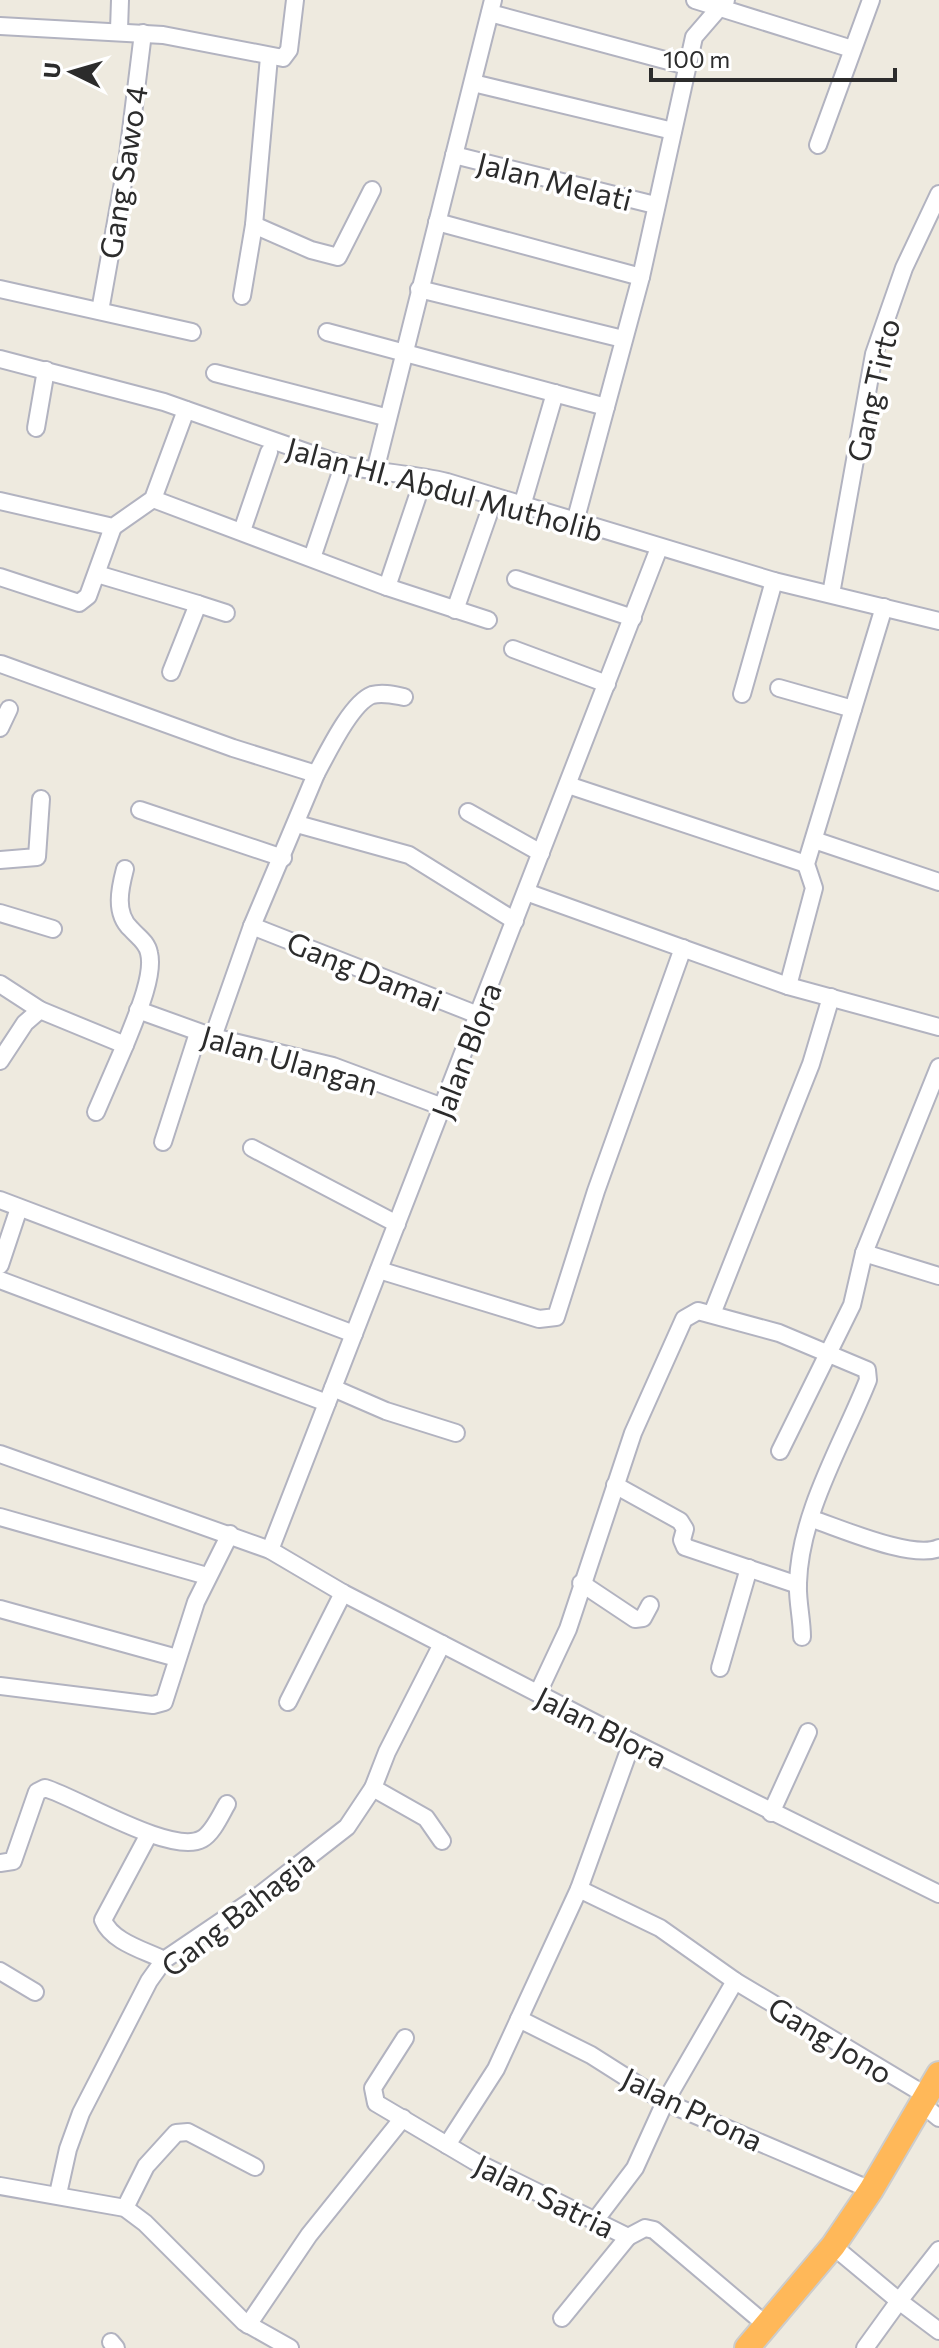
<svg xmlns="http://www.w3.org/2000/svg" width="939" height="2348" font-family="Commissioner,sans-serif">
	<style>
		.lines { fill: none; stroke-linecap: round; stroke-linejoin: round }
		.minor-casing { stroke: #b2b3c0; stroke-width: 20 }
		.highway-casing { stroke: #ccc; stroke-width: 28 }
		.minor { stroke: #fff; stroke-width: 16 }
		.highway { stroke: #ffb859; stroke-width: 24 }
		.labels { text-anchor: middle; dominant-baseline: central; stroke-width: 7; stroke-linejoin: round; paint-order: stroke }
		.street-label { font-size: 30px; fill: #2c2c2c; stroke: #fff }
	</style>
	<rect width="100%" height="100%" fill="#eeeadf"/>
	<g class="lines">
		<!-- minor casing -->
		<g class="minor-casing">
			<g id="minor">
				<polyline points="695,0 852,49"/>
				<polyline points="490,13 687,66"/>
				<polyline points="0,26 163,35 283,58 289,50 295,0"/>
				<polyline points="119,30 120,0"/>
				<polyline points="473,83 673,131"/>
				<polyline points="818,145 871,0"/>
				<polyline points="454,155 655,205"/>
				<polyline points="437,222 641,277"/>
				<polyline points="254,225 311,250 338,257 372,190"/>
				<polyline points="0,289 192,332"/>
				<polyline points="419,289 623,339"/>
				<polyline points="242,296 254,225 269,57"/>
				<polyline points="100,311 128,155 143,33"/>
				<polyline points="327,332 606,407"/>
				<path d="M0 359 164 402 340 464C375 473 411 473 447 482L774 581 939 621"/>
				<polyline points="215,373 385,417"/>
				<polyline points="36,428 46,370"/>
				<polyline points="375,471 493,0"/>
				<polyline points="153,499 387,587 488,620"/>
				<polyline points="0,501 113,527 153,499 186,410"/>
				<polyline points="522,506 555,393"/>
				<polyline points="575,522 641,277 694,37 726,0"/>
				<polyline points="242,531 269,452"/>
				<polyline points="312,558 340,475"/>
				<polyline points="97,574 198,604 171,672"/>
				<polyline points="0,577 79,603 88,596 113,527"/>
				<polyline points="516,579 633,618"/>
				<polyline points="387,587 417,498"/>
				<polyline points="831,594 874,354 904,268 939,194"/>
				<polyline points="198,604 226,613"/>
				<polyline points="455,610 489,513"/>
				<polyline points="513,649 607,684"/>
				<polyline points="1,664 233,748 316,774 252,926 213,1037"/>
				<polyline points="779,688 853,709"/>
				<polyline points="742,694 774,581"/>
				<polyline points="0,728 9,709"/>
				<path d="M316 774C327 754 351 703 372 695 383 692 394 695 404 697"/>
				<polyline points="568,785 806,864"/>
				<polyline points="140,810 283,858"/>
				<polyline points="468,812 541,853"/>
				<polyline points="297,824 409,855 515,921"/>
				<polyline points="814,840 939,882"/>
				<polyline points="0,860 37,857 41,799"/>
				<polyline points="526,892 788,986 939,1027"/>
				<polyline points="0,913 53,929"/>
				<polyline points="252,926 478,1015"/>
				<path d="M0 984 40 1010 125 1045C134 1022 155 976 149 953 147 942 138 937 131 929 114 913 120 888 125 869"/>
				<polyline points="788,986 814,888 806,864 884,607"/>
				<polyline points="138,1010 213,1037 333,1066 443,1107"/>
				<polyline points="0,1061 25,1023 40,1010"/>
				<polyline points="96,1112 125,1045"/>
				<polyline points="163,1142 198,1033"/>
				<polyline points="252,1148 397,1224"/>
				<polyline points="0,1200 354,1334"/>
				<polyline points="864,1253 939,1276"/>
				<polyline points="0,1265 19,1208"/>
				<polyline points="379,1270 539,1319 556,1317 596,1191 683,948"/>
				<polyline points="0,1280 327,1403"/>
				<polyline points="712,1314 811,1064 831,997"/>
				<polyline points="333,1388 386,1411 456,1433"/>
				<polyline points="780,1451 852,1305 864,1253 939,1067"/>
				<polyline points="0,1454 270,1550 343,1593 632,1742 939,1894"/>
				<polyline points="615,1485 680,1521 685,1529 682,1540 685,1547 798,1585"/>
				<polyline points="0,1517 207,1576"/>
				<path d="M812 1519C840 1528 912 1560 939 1548"/>
				<polyline points="270,1550 659,548"/>
				<polyline points="581,1583 635,1619 643,1618 650,1605"/>
				<polyline points="0,1609 177,1658"/>
				<polyline points="720,1668 749,1568"/>
				<polyline points="0,1686 153,1705 164,1702 196,1602 230,1534"/>
				<path d="M538 1693 568 1629 633 1433 684 1319 698 1311 779 1333 867 1370 868 1380C843 1443 800 1513 798 1583 797 1600 802 1619 802 1637"/>
				<polyline points="288,1702 343,1593"/>
				<polyline points="373,1788 426,1818 442,1841"/>
				<polyline points="771,1813 808,1732"/>
				<path d="M149 1834 103 1920C112 1942 144 1950 164 1960"/>
				<path d="M0 1863 13 1861 37 1792 45 1788C78 1798 172 1856 202 1839 213 1833 221 1814 227 1804"/>
				<polyline points="579,1889 660,1928 735,1981 927,2096"/>
				<polyline points="0,1971 35,1992"/>
				<polyline points="519,2019 591,2055 665,2102 871,2190"/>
				<polyline points="405,2038 373,2088 376,2103 474,2161 628,2237 645,2228 654,2230 765,2324"/>
				<polyline points="923,2105 939,2118"/>
				<polyline points="447,2145 496,2069 579,1889 632,1742"/>
				<polyline points="0,2186 125,2208 145,2223 244,2322 290,2348"/>
				<polyline points="58,2194 68,2149 81,2113 149,1981 164,1960 257,1897 347,1827 373,1788 387,1752 442,1644"/>
				<polyline points="125,2208 146,2166 176,2133 188,2132 255,2167"/>
				<polyline points="594,2222 635,2168 665,2102 735,1981"/>
				<polyline points="833,2246 899,2301 939,2250"/>
				<polyline points="562,2318 628,2237"/>
				<polyline points="248,2325 309,2235 403,2118"/>
				<polyline points="111,2342 116,2348"/>
				<polyline points="865,2348 899,2301 939,2331"/>
			</g>
		</g>
		<!-- highway casing -->
		<g class="highway-casing">
			<polyline id="highway" points="747,2348 833,2246 871,2190 939,2074"/>
		</g>
		<!-- minor -->
		<use href="#minor" class="minor"/>
		<!-- highway -->
		<use href="#highway" class="highway"/>
	</g>
	<g class="labels">
		<!-- street labels -->
		<g class="street-label">
			<text transform="translate(122 172) rotate(-81)">Gang Sawo 4</text>
			<text transform="translate(555 180) rotate(14)">Jalan Melati</text>
			<text transform="translate(872 390) rotate(-77)">Gang Tirto</text>
			<text transform="translate(445 488) rotate(15)">Jalan HI. Abdul Mutholib</text>
			<text transform="translate(365 970) rotate(22)">Gang Damai</text>
			<text transform="translate(465 1050) rotate(-69)">Jalan Blora</text>
			<text transform="translate(290 1059) rotate(16)">Jalan Ulangan</text>
			<text transform="translate(602 1726) rotate(27)">Jalan Blora</text>
			<text transform="translate(237 1912) rotate(-38)">Gang Bahagia</text>
			<text transform="translate(831 2039) rotate(31)">Gang Jono</text>
			<text transform="translate(693 2108) rotate(26)">Jalan Prona</text>
			<text transform="translate(545 2195) rotate(26)">Jalan Satria</text>
		</g>
	</g>
	<!-- north arrow -->
	<g transform="translate(72 72) rotate(275)" stroke="#ffffff" stroke-width="6" paint-order="stroke">
	<path d="M0-6L14 30L0 20L-14 30Z" fill="#2c2c2c"/>
	<text y="-12" font-size="22" font-weight="bold" text-anchor="middle" fill="#2c2c2c">U</text>
	</g>
	<!-- scale -->
	<path d="M651 68v12h244v-12" fill="none" stroke="#2c2c2c" stroke-width="4"/>
	<text x="663" y="68" font-size="24" fill="#2c2c2c" stroke="#ffffff" stroke-width="6" paint-order="stroke">100 m</text>
</svg>
